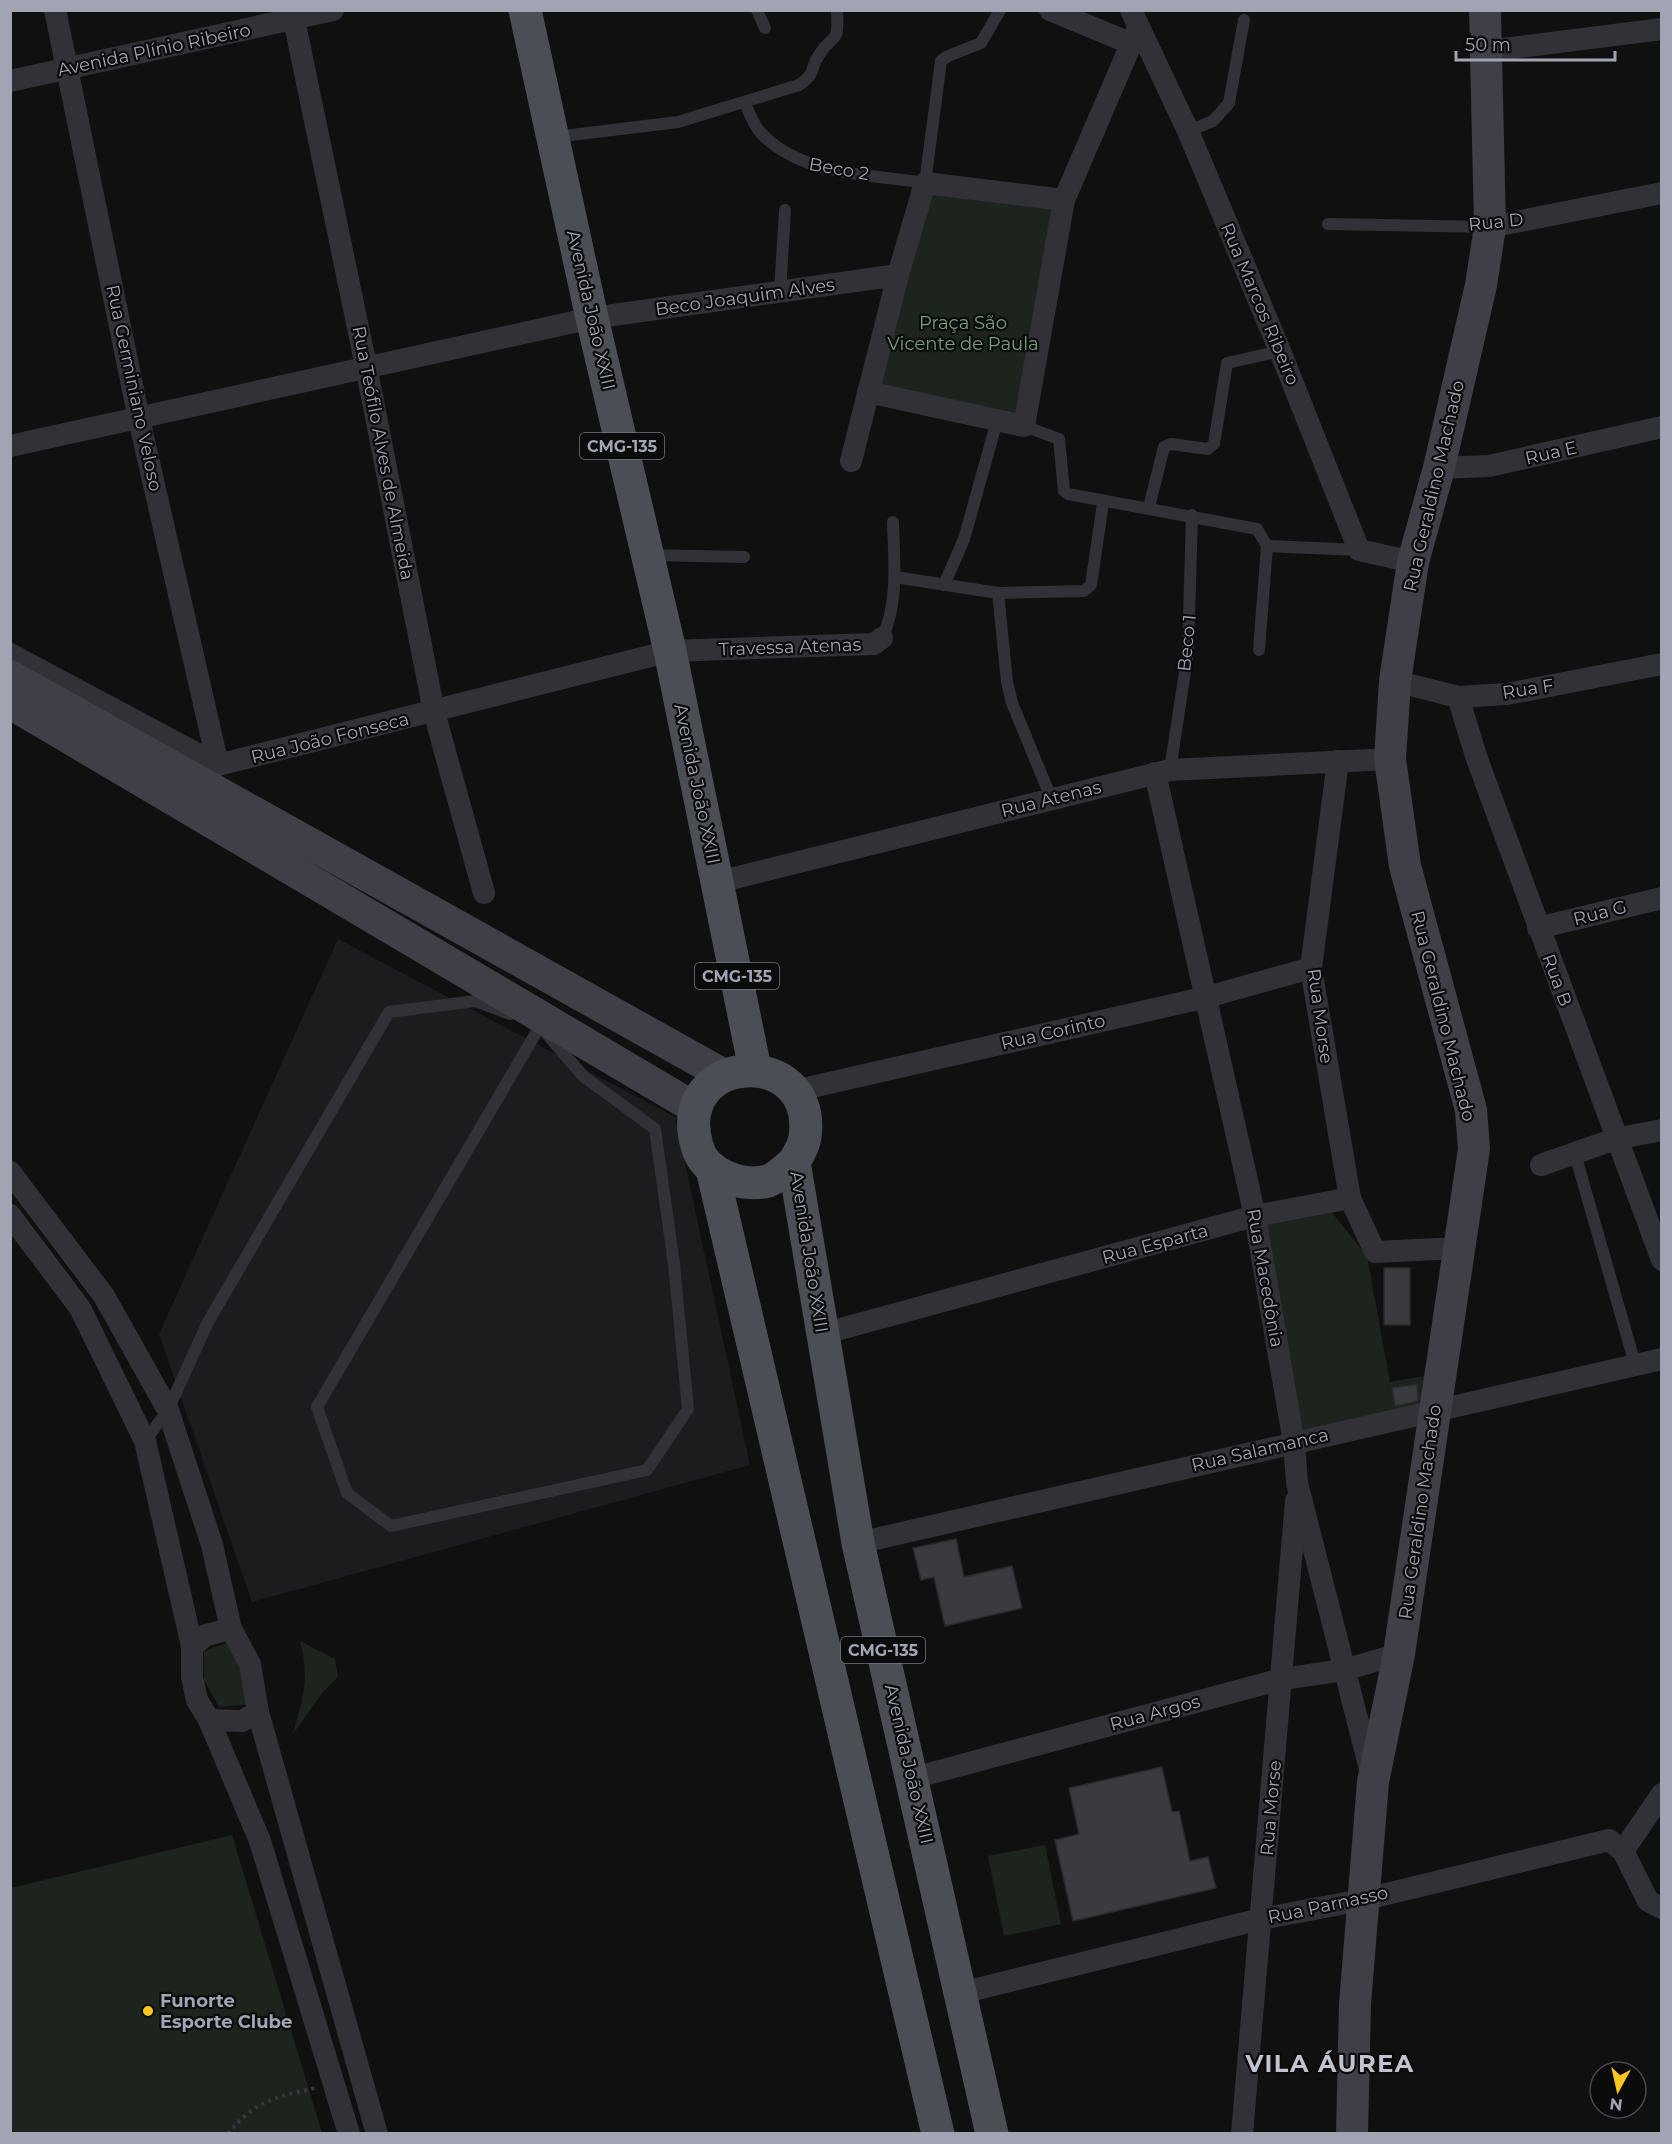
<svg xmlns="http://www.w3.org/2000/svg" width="1672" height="2144" font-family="Montserrat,sans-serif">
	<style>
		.built { fill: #1c1c1e }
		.green { fill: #1c241d }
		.building { fill: #3a3a3f; stroke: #2a2a2e; stroke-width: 1.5 }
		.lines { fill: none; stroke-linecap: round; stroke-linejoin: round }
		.path { stroke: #37383e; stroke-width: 4; stroke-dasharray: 3 4.5; stroke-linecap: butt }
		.lane { stroke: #313137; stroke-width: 12 }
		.street { stroke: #313137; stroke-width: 22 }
		.secondary { stroke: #3f4047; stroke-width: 32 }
		.primary { stroke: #4c4e56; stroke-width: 33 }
		.poi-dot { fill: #fcc61d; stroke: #0b0b0c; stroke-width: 2 }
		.labels { text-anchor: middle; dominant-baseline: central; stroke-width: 4.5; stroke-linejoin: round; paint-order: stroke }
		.shield { fill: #0b0b0c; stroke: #737681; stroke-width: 1.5 }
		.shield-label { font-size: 16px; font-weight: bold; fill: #a0a4b3 }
		.street-label { font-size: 18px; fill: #a0a4b3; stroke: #0b0b0c }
		.park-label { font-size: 18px; fill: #75a07c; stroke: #0b0b0c }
		.poi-label { font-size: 18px; font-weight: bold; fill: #a0a4b3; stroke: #0b0b0c; text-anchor: start }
		.district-label { font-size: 24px; font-weight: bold; letter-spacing: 1.5px; fill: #c1c4cf; stroke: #0b0b0c }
	</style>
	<rect width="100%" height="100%" fill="#101011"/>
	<!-- built -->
	<polygon class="built" points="338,939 675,1117 750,1465 252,1602 159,1334"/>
	<!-- green -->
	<g class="green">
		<polygon points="925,183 1064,200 1024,426 868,392"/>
		<polygon points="1330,1210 1367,1256 1390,1382 1424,1376 1427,1406 1302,1437 1262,1222"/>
		<path d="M300 1641 335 1659 338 1677 322 1693 293 1734C303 1698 310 1678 300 1641Z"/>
		<polygon points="229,1642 247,1668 250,1704 219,1707 204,1680 204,1651"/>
		<polygon points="232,1835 322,2133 11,2133 11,1888"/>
		<polygon points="1045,1845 1061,1924 1004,1936 988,1856"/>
	</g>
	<!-- building -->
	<g class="building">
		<rect x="1384" y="1268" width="26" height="57"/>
		<polygon points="1417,1384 1418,1401 1395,1406 1392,1388"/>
		<polygon points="956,1539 964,1577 1012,1566 1022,1608 945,1626 934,1577 921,1580 913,1548"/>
		<polygon points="1162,1767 1172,1812 1179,1811 1190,1861 1208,1857 1216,1888 1073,1921 1055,1840 1079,1834 1069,1788"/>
	</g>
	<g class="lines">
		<!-- path -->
		<path class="path" d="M228 2134C253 2101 276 2097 315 2088"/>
		<!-- lane -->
		<g class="lane">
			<polyline points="757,10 765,28"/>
			<path d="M745 103C749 112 753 124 760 132 800 176 870 174 925 183L941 61 948 56 981 43 1000 10"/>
			<polyline points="1188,131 1213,121 1229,103 1244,20"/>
			<path d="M555 137 678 122 799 85C818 72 809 69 819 55 834 31 839 47 837 10"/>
			<polyline points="1328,224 1489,227"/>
			<polyline points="780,292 785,210"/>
			<polyline points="1024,426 1059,439 1064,491 1068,494 1257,529 1267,546 1259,650"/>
			<polyline points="1149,507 1164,447 1171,444 1208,449 1214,444 1227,363 1280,351"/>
			<polyline points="1267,546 1359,550"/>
			<polyline points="649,555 744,557"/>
			<polyline points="895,577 998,593 1084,591 1091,585 1103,503"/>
			<polyline points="944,585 964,539 997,421"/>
			<polyline points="998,593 1007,682 1012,703 1052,800"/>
			<path d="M882 638C899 603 894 559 893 522"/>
			<polyline points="1170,770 1188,652 1192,515"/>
			<polyline points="540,1026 317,1407 347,1493 391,1526 647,1470 688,1409 674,1264 655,1129 583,1076 546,1033"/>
			<polyline points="1575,1154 1635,1364"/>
			<polyline points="145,1441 168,1410 208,1322 389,1012 475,1001 510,1014"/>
		</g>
		<!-- street -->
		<g class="street">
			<polyline points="55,10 139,419 218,765"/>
			<polyline points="292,10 366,366 434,712 484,893"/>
			<polyline points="1050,10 1130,43"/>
			<polyline points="1131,10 1188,131 1280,351 1359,550 1413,562"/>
			<polyline points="1487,51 1662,29"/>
			<polyline points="10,81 333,10"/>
			<polyline points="1490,227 1662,193"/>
			<polyline points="868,392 1024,426 1064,200 1138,28"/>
			<polyline points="10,446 592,318 898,275"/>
			<polyline points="851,461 898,275 925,183 1064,200"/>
			<polyline points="1439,468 1489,466 1662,427"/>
			<polyline points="10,654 218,765 670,651 874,644 882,638"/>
			<polyline points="1395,681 1458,697 1507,694 1662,664"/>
			<polyline points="1458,697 1477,759 1662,1260"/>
			<polyline points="1338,761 1311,968 1350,1198"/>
			<polyline points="1155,773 1255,1216 1294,1443 1297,1483 1372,1777"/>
			<polyline points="718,882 1170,770 1390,759"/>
			<polyline points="1538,928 1662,898"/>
			<polyline points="794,1091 1207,997 1311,968"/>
			<polyline points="1541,1165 1615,1139 1662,1130"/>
			<polyline points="10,1172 104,1296 168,1410 212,1545 231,1629 250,1664 258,1712 377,2134"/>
			<polyline points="10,1215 80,1308 145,1441 192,1646 192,1677 197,1700 209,1720 260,1841 349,2134"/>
			<polyline points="822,1334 1255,1216 1350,1198 1375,1252 1460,1248"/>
			<polyline points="858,1543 1662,1359"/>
			<polyline points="192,1646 206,1635 231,1629"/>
			<polyline points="209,1720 242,1721 258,1712"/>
			<polyline points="913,1778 1282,1679 1344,1670 1399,1654"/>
			<polyline points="1623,1851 1662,1794"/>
			<polyline points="961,1993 1261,1919 1362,1900 1609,1840 1623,1851 1648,1901 1662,1908"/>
			<polyline points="1242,2134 1296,1501"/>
		</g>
		<!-- secondary -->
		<g class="secondary">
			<polyline points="10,676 724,1075"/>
			<polyline points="10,703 695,1108"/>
			<polyline points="1352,2134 1355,2004 1373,1782 1399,1654 1474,1149 1471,1110 1405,866 1390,759 1395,681 1413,562 1439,468 1481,285 1490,227 1485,10"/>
		</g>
		<!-- primary -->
		<g class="primary">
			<polyline points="525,10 592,318 670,651 755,1069"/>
			<path d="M794 1162C787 1168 777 1178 768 1181 742 1188 704 1174 697 1146 670 1051 818 1044 805 1137 804 1146 798 1155 794 1162L858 1543 992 2134"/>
			<polyline points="712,1169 938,2134"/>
		</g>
	</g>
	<!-- markers -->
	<circle class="poi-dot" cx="148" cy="2011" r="6"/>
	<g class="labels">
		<!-- shield labels -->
		<g class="shield">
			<rect x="580" y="433" width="84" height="26" rx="4.5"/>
			<rect x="695" y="963" width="84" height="26" rx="4.5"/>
			<rect x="841" y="1637" width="84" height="26" rx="4.5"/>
		</g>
		<g class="shield-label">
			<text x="622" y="446">CMG-135</text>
			<text x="737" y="976">CMG-135</text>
			<text x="883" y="1650">CMG-135</text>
		</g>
		<!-- street labels -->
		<g class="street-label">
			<text transform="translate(154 50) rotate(-12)">Avenida Plínio Ribeiro</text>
			<text transform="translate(839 169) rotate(10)">Beco 2</text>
			<text transform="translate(1496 222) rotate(-6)">Rua D</text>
			<text transform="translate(745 297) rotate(-8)">Beco Joaquim Alves</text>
			<text transform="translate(1260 304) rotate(67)">Rua Marcos Ribeiro</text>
			<text transform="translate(591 310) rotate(77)">Avenida João XXIII</text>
			<text transform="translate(134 388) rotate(78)">Rua Germiniano Veloso</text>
			<text transform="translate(383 453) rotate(79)">Rua Teófilo Alves de Almeida</text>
			<text transform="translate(1551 453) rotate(-13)">Rua E</text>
			<text transform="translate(1434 486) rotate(-77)">Rua Geraldino Machado</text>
			<text transform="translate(1187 643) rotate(-84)">Beco 1</text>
			<text transform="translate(790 647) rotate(-2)">Travessa Atenas</text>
			<text transform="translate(1528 689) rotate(-9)">Rua F</text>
			<text transform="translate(330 738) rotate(-14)">Rua João Fonseca</text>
			<text transform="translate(697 784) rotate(78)">Avenida João XXIII</text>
			<text transform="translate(1051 799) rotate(-14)">Rua Atenas</text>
			<text transform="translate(1600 913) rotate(-14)">Rua G</text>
			<text transform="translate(1557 980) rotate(70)">Rua B</text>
			<text transform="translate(1320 1016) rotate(82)">Rua Morse</text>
			<text transform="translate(1443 1016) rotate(76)">Rua Geraldino Machado</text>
			<text transform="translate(1053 1032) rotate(-13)">Rua Corinto</text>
			<text transform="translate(1155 1244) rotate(-15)">Rua Esparta</text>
			<text transform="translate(809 1252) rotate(81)">Avenida João XXIII</text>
			<text transform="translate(1265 1278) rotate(80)">Rua Macedônia</text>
			<text transform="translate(1260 1450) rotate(-13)">Rua Salamanca</text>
			<text transform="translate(1420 1512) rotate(-82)">Rua Geraldino Machado</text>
			<text transform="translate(1155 1713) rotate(-15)">Rua Argos</text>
			<text transform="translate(909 1764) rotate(77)">Avenida João XXIII</text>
			<text transform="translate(1271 1808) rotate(-85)">Rua Morse</text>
			<text transform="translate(1328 1905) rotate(-12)">Rua Parnasso</text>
		</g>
		<!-- park labels -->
		<g class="park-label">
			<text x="963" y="323">Praça São<tspan x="963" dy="21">Vicente de Paula</tspan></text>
		</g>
		<!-- poi labels -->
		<g class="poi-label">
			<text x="160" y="2001">Funorte<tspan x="160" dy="21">Esporte Clube</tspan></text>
		</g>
		<!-- district labels -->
		<g class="district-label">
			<text x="1330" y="2063">VILA ÁUREA</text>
		</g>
	</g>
	<!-- border -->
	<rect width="1672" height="2144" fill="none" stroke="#a0a4b3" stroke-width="24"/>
	<!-- north arrow -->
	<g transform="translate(1618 2090) rotate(188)"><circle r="28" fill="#0b0b0c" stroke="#47484f" stroke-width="1.5"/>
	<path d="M0-4.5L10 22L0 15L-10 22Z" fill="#fcc61d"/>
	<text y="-9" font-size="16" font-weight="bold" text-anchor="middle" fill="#a0a4b3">N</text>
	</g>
	<!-- scale -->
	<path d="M1456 51v9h159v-9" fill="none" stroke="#a0a4b3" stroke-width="3"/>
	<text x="1465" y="51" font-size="18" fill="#a0a4b3" stroke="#0b0b0c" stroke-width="4.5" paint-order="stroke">50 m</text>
</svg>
